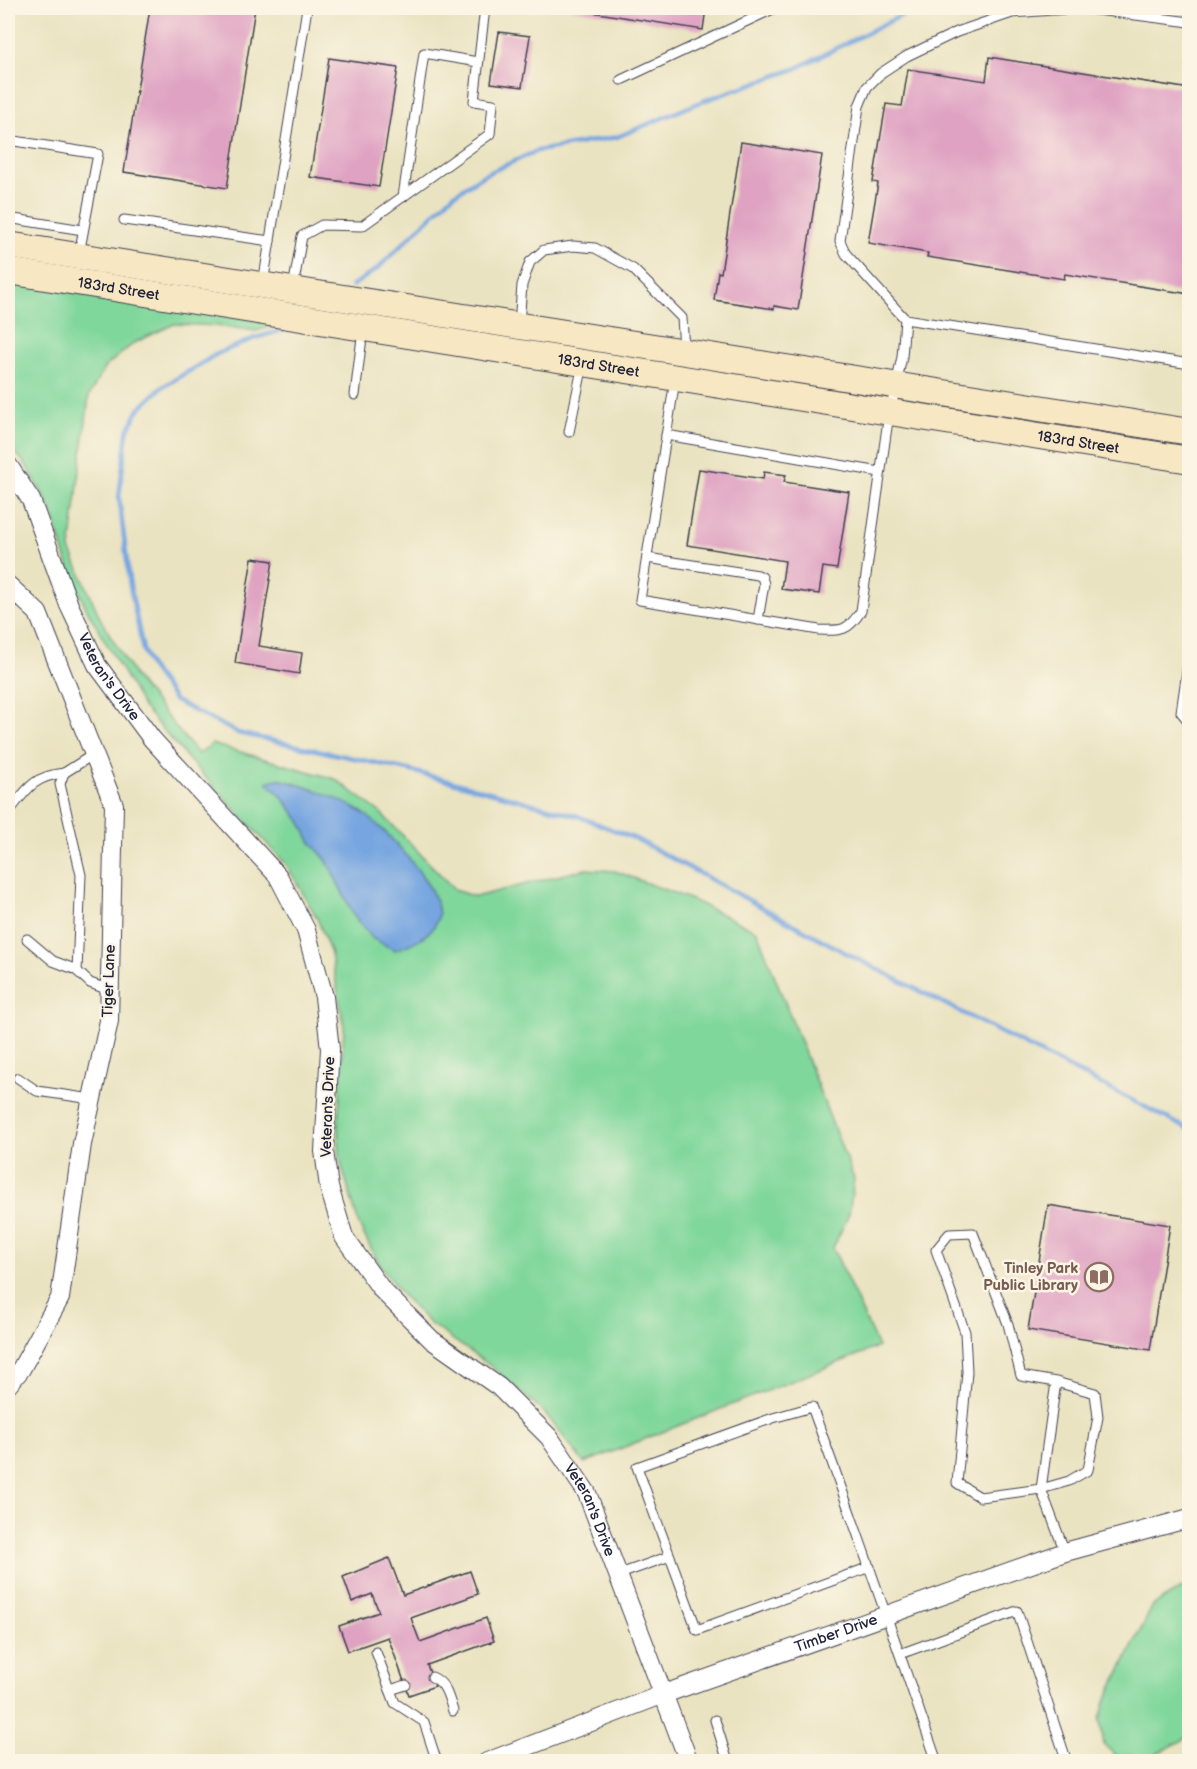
<svg xmlns="http://www.w3.org/2000/svg" width="1197" height="1769" font-family="'Balsamiq Sans',sans-serif">
	<style>
		.green { fill: #80d79b; stroke: #517c6b; stroke-width: 1.5 }
		.water { fill: #76a5e0; stroke: #4c648e; stroke-width: 1.5 }
		.lines { fill: none; stroke-linecap: round; stroke-linejoin: round }
		.stream { stroke: #76a5e0; stroke-width: 4.5 }
		.building { fill: #dfa2c2 }
		.lane-casing { stroke: #403f4f; stroke-width: 11 }
		.street-casing { stroke: #403f4f; stroke-width: 20 }
		.secondary-casing { stroke: #403f4f; stroke-width: 28 }
		.lane { stroke: #fff; stroke-width: 9 }
		.street { stroke: #fff; stroke-width: 18 }
		.secondary { stroke: #f7e8c3; stroke-width: 26 }
		.labels { text-anchor: middle; dominant-baseline: central; stroke-width: 5; stroke-linejoin: round; paint-order: stroke }
		.street-label { font-size: 15px; fill: #22223b; stroke: #fcf5e5 }
		.education-label { font-size: 15px; font-weight: bold; fill: #785e54; stroke: #fcf5e5; text-anchor: end }
	</style>
	<rect width="100%" height="100%" fill="#fcf5e5"/>
	<filter id="ink" filterUnits="userSpaceOnUse"><feTurbulence type="fractalNoise" baseFrequency=".0167" numOctaves="2"/><feDisplacementMap in="SourceGraphic" scale="12" xChannelSelector="R" yChannelSelector="G"/><feConvolveMatrix kernelMatrix="1 2 1 2 8 2 1 2 1" color-interpolation-filters="sRGB"/></filter>
	<filter id="wash" filterUnits="userSpaceOnUse"><feTurbulence type="fractalNoise" baseFrequency=".008" numOctaves="4" result="noise"/><feDisplacementMap in="SourceGraphic" scale="24" xChannelSelector="R" yChannelSelector="G"/><feGaussianBlur stdDeviation="1.35" result="paint"/><feColorMatrix in="noise" values="0 0 0 0 0 0 0 0 0 0 0 0 0 0 0 0 0 1.4 0 .05"/><feComposite in="paint" operator="in"/></filter>
	<g filter="url(#wash)">
		<rect width="100%" height="100%" fill="#eae3c1"/>
		<!-- green -->
		<g class="green">
			<polygon points="8,281 279,324 256,331 220,326 174,324 134,343 105,367 89,396 70,549 101,620 137,680 198,754 212,744 335,779 381,813 455,890 475,897 585,869 615,871 692,900 757,931 854,1179 849,1214 833,1248 878,1347 584,1463 545,1413 492,1367 429,1323 401,1294 378,1262 359,1225 340,1160 338,1125 344,1027 331,954 317,918 286,864 190,761 143,707 86,608 68,565 51,509 26,465 8,444"/>
			<polygon points="1187,1585 1190,1585 1189,1737 1142,1761 1119,1758 1104,1745 1100,1719 1105,1702 1153,1605"/>
		</g>
		<!-- water -->
		<path class="water" d="M278 779C308 787 336 796 363 813 384 827 445 892 438 918 433 936 410 944 395 950L373 939 354 916 327 861 310 841 300 821 283 798 267 782Z"/>
		<g class="lines">
			<!-- stream -->
			<g class="stream">
				<polyline points="352,286 377,269 453,195 484,175 537,151 617,137 703,101 795,69 916,8"/>
				<polyline points="287,329 255,338 217,354 161,388 139,409 127,432 119,497 130,586 143,650 149,665 175,701 238,733 408,770 578,816 636,839 848,954 1190,1130"/>
			</g>
		</g>
		<g id="blocks">
			<!-- building -->
			<g class="building">
				<polygon points="150,8 255,8 227,188 124,172"/>
				<polygon points="567,8 706,8 703,30"/>
				<polygon points="499,32 530,36 522,87 491,83"/>
				<polygon points="989,57 1190,89 1190,294 1065,274 1064,279 927,257 928,253 868,243 878,183 873,182 886,104 902,106 908,69 986,81"/>
				<polygon points="329,58 398,68 379,187 310,177"/>
				<polygon points="741,142 822,155 798,310 774,306 774,309 714,300 718,272 721,273"/>
				<polygon points="699,469 763,479 764,472 786,475 784,482 849,492 837,569 823,567 819,594 781,589 785,561 687,545"/>
				<polygon points="252,558 273,561 259,646 302,653 299,674 235,663"/>
				<polygon points="1048,1205 1170,1225 1150,1350 1028,1330"/>
				<polygon points="389,1558 403,1595 470,1571 478,1594 411,1618 420,1642 486,1618 494,1641 427,1665 435,1686 409,1695 388,1637 348,1651 339,1626 379,1612 372,1594 352,1602 343,1577"/>
			</g>
		</g>
	</g>
	<g filter="url(#ink)">
		<use href="#blocks" fill-opacity="0" stroke="#403f4f" stroke-width="1.5"/>
		<g class="lines">
			<!-- lane casing -->
			<g class="lane-casing">
				<g id="lane">
					<polyline points="621,80 775,8"/>
					<polyline points="8,140 98,154 79,254"/>
					<polyline points="403,197 424,53 478,62"/>
					<polyline points="8,218 83,230"/>
					<polyline points="124,220 270,241"/>
					<polyline points="263,284 307,8"/>
					<polyline points="293,288 302,236 322,225 362,226 490,134 493,104 474,101 485,8"/>
					<polyline points="905,319 1190,364"/>
					<polyline points="519,324 522,285 530,262 544,250 573,246 595,248 633,269 682,318 684,349"/>
					<path d="M675 380 640 600 819 630C842 631 848 631 861 611L887 427 902 357 905 319 846 254 840 241 859 106 867 87 881 73 907 56 957 32 1012 13 1081 8 1190 22"/>
					<polyline points="355,395 363,329"/>
					<polyline points="569,432 583,364"/>
					<polyline points="666,435 880,472"/>
					<polyline points="647,558 758,575 762,577 764,584 758,620"/>
					<polyline points="1190,651 1181,712 1190,723"/>
					<polyline points="94,754 64,773 60,784 81,875 77,971 90,983 109,990"/>
					<path d="M8 813C26 790 33 776 64 773"/>
					<polyline points="27,939 53,961 77,970"/>
					<polyline points="18,1078 37,1091 92,1099"/>
					<polyline points="1056,1382 1095,1393 1098,1417 1088,1470 1069,1481 1041,1489 980,1497 957,1483 967,1372 965,1332 936,1250 949,1234 973,1233 1008,1324 1021,1376 1056,1382 1041,1489 1065,1552"/>
					<path d="M870 1567 697 1630 637 1467 773 1418 812 1407C855 1525 896 1643 937 1762"/>
					<polyline points="620,1574 670,1556"/>
					<polyline points="376,1652 395,1703 424,1722 437,1762"/>
					<polyline points="900,1654 1017,1611 1067,1762"/>
					<path d="M432 1677C446 1683 448 1696 453 1711"/>
					<polyline points="390,1690 406,1685"/>
					<polyline points="715,1720 728,1762"/>
				</g>
			</g>
			<!-- street casing -->
			<g class="street-casing">
				<g id="street">
					<path id="s1" d="M8 465 31 500 69 605 97 665 152 739 278 876 306 930 324 997 330 1049 324 1151 329 1187 344 1237 382 1290 432 1340 499 1387 549 1437 587 1493 689 1762"/>
					<polyline points="8,585 38,613 114,805 109,1021 82,1144 60,1298 21,1369 8,1385"/>
					<path id="s2" d="M487 1762 664 1694 1065 1552 1190 1518"/>
				</g>
			</g>
			<!-- secondary casing -->
			<g class="secondary-casing">
				<g id="secondary">
					<polyline points="8,245 1190,432"/>
					<path id="s3" d="M8 271 1190 460"/>
				</g>
			</g>
			<!-- lane -->
			<use href="#lane" class="lane"/>
			<!-- street -->
			<use href="#street" class="street"/>
			<!-- secondary -->
			<use href="#secondary" class="secondary"/>
		</g>
	</g>
	<!-- icons -->
	<defs>
		<g id="library-ring" transform="scale(1.5)"><circle r="9.5" fill="#fcf5e5" stroke="#8d6e63" stroke-width="1.5"/><path d="M-6-4Q-3-5.5-.7-3.5V5Q-3 3-6 4ZM6-4Q3-5.5 .7-3.5V5Q3 3 6 4Z" fill="#8d6e63"/></g>
	</defs>
	<g fill-rule="evenodd">
		<use href="#library-ring" x="1099" y="1277"/>
	</g>
	<g class="labels">
		<!-- street labels -->
		<g class="street-label">
			<text stroke="none"><textPath href="#s3" startOffset="112">183rd Street</textPath></text>
			<text stroke="none"><textPath href="#s3" startOffset="598">183rd Street</textPath></text>
			<text stroke="none"><textPath href="#s3" startOffset="1084">183rd Street</textPath></text>
			<text stroke="none"><textPath href="#s1" startOffset="236">Veteran's Drive</textPath></text>
			<text transform="translate(109 981) rotate(-88)">Tiger Lane</text>
			<text transform="translate(328 1107) rotate(-88)">Veteran's Drive</text>
			<text stroke="none"><textPath href="#s1" startOffset="1244">Veteran's Drive</textPath></text>
			<text stroke="none"><textPath href="#s2" startOffset="372">Timber Drive</textPath></text>
		</g>
		<!-- education labels -->
		<g class="education-label">
			<text x="1078" y="1268">Tinley Park<tspan x="1078" dy="17">Public Library</tspan></text>
		</g>
	</g>
	<!-- margin -->
	<rect width="1197" height="1769" fill="none" stroke="#fcf5e5" stroke-width="30"/>
</svg>
